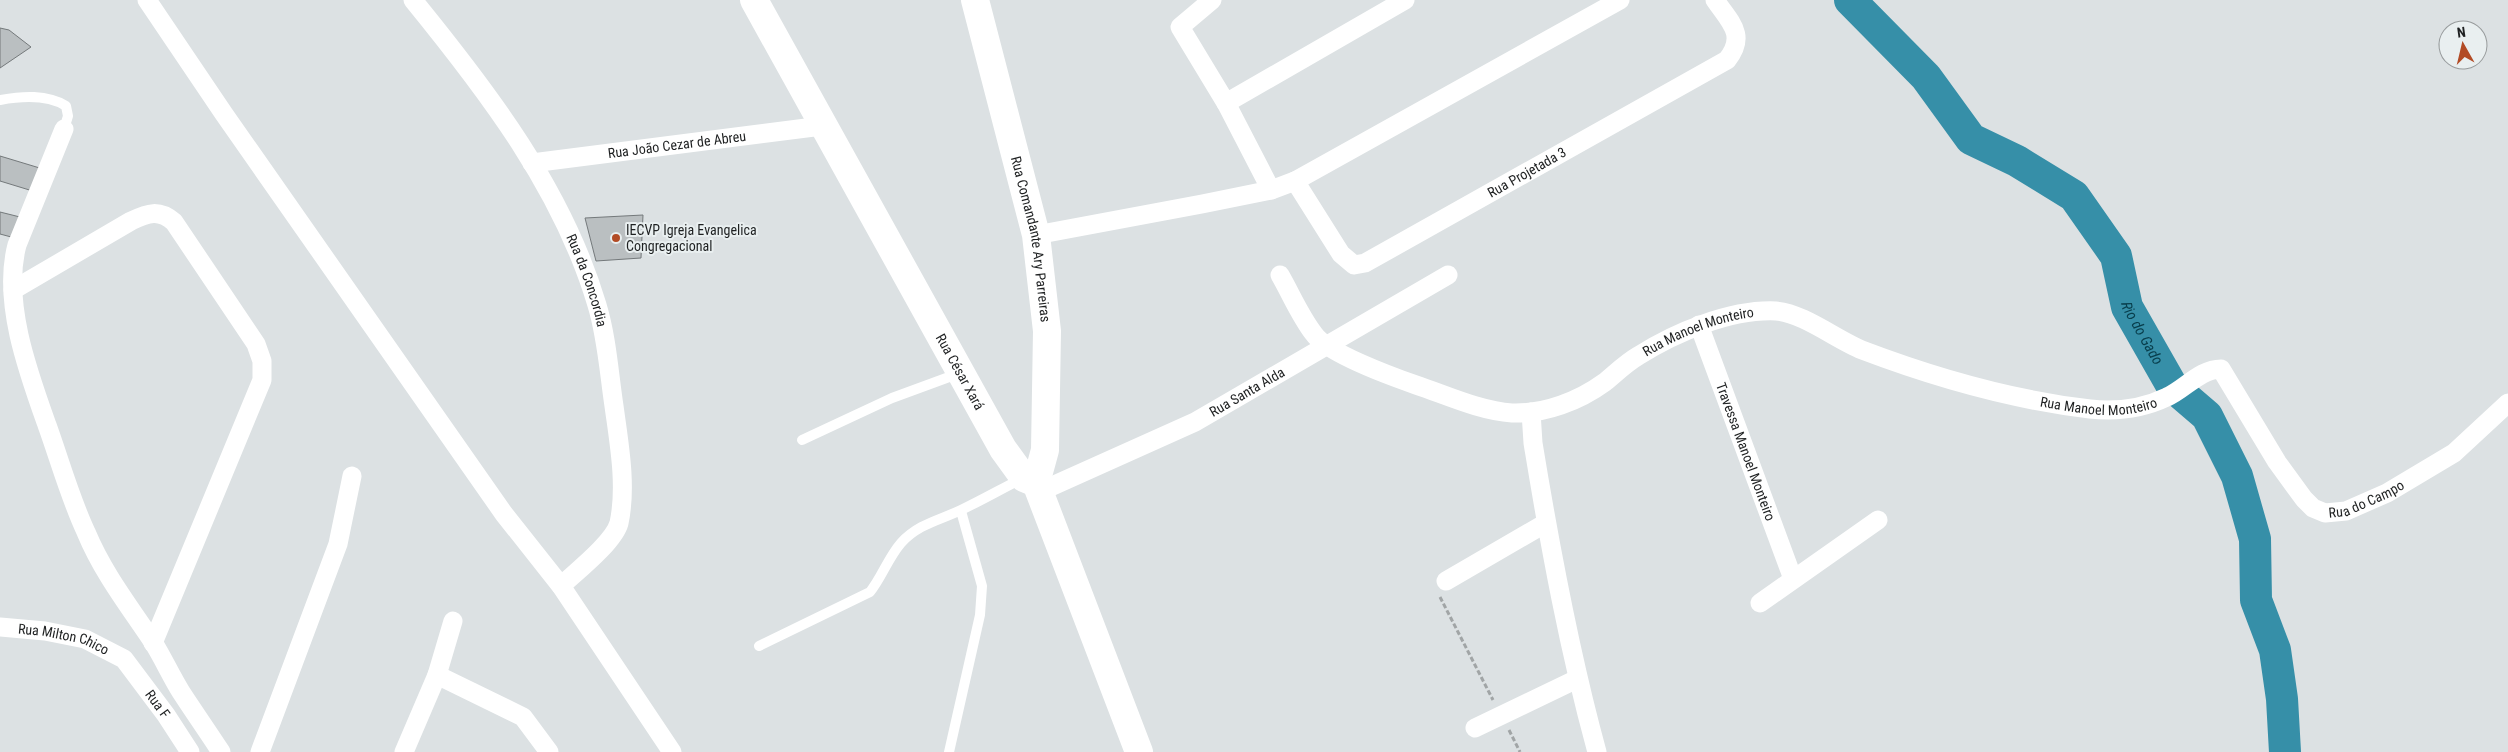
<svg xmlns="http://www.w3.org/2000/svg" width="2508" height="752" font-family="'Roboto Condensed',sans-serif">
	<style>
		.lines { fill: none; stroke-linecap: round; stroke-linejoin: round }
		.river { stroke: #368fa8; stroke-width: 32 }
		.building { fill: #babfc1; stroke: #74797b }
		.path { stroke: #a1a5a6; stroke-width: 3; stroke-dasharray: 5 2.5; stroke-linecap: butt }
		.lane { stroke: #fff; stroke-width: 10 }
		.street { stroke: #fff; stroke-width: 19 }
		.primary { stroke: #fff; stroke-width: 28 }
		.poi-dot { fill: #b24b25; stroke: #e9eff0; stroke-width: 2 }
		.labels { text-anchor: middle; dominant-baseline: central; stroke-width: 4; stroke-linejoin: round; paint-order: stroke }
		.street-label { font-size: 14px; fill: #1e2021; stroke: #e9eff0 }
		.poi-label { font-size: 14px; fill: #1e2021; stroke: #e9eff0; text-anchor: start }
		.water-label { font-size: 15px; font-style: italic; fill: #083e4c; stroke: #e9eff0 }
	</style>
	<rect width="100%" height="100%" fill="#dce1e3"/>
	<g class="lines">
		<!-- river -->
		<path class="river" id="s1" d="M1850 0 1926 77 1971 139 2017 161 2074 196 2116 256 2127 307 2172 386 2207 416 2237 476 2255 539 2256 600 2275 650 2282 699 2285 752"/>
	</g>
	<!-- building -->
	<g class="building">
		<polygon points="0,28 9,30 31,47 0,68"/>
		<polygon points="0,156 43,169 36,192 0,181"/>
		<polygon points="0,212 20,217 15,238 0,234"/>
		<polygon points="643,215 641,258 596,261 585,218"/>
	</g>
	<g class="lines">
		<!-- path -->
		<g class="path">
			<polyline points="1440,597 1493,700"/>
			<polyline points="1509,730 1520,752"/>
		</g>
		<!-- lane -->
		<g class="lane">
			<path d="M0 100C22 96 47 94 66 106L68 116 64 129"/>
			<polyline points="802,440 892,398 960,373"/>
			<path d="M759 646 870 592C882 577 888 558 901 543 918 524 940 520 961 510 982 500 1003 488 1023 478"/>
			<polyline points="949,752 980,615 982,586 961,511"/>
		</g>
		<!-- street -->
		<g class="street">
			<polyline points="147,0 224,114 504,514 561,586 672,752"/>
			<path id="s2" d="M413 0C488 92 563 190 597 305 607 338 609 373 614 406 619 443 627 486 619 523 614 542 576 572 561 586"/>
			<polyline points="1212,0 1180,27 1226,103 1271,190"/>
			<polyline points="1226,103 1405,0"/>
			<path d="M64 129 17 245C2 301 28 372 47 425 60 461 70 498 86 532 103 573 129 606 153 642 163 658 171 676 181 692 194 712 208 732 221 752"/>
			<path id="s3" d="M532 163 822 126"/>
			<path id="s4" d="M1295 181 1341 254 1354 265 1365 263 1727 60C1747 35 1730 22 1715 0"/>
			<polyline points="1036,235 1202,204 1271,190 1295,181 1620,0"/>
			<path id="s5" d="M1280 275C1291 294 1300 316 1314 334 1327 353 1393 377 1416 385 1446 395 1480 411 1512 413 1545 414 1579 401 1605 382 1616 373 1626 363 1638 356 1676 332 1731 309 1776 311 1803 313 1837 340 1862 350 1933 377 2014 400 2090 409 2118 412 2142 409 2167 397 2185 389 2200 369 2221 369L2277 462 2304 499 2313 508 2325 513 2346 511 2387 493 2454 453 2508 403"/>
			<path d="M13 290 131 221C148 213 159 209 174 222L256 344 262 361V380L153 643"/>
			<path id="s6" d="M1699 325 1793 579"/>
			<path d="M1531 412 1533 443C1550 547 1569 650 1597 752"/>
			<path id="s7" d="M1039 492 1195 422 1448 275"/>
			<polyline points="1446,581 1546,523"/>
			<polyline points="1760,603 1878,520"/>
			<path id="s8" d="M0 627 45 631 85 639 124 659 166 715 190 752"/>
			<polyline points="437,675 523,717 549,752"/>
			<polyline points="1475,728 1577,679"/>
			<polyline points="260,752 338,544 352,476"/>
			<polyline points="404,752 437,675 453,621"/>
		</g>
		<!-- primary -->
		<g class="primary">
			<path id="s9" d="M754 0 1003 449 1024 478 1036 483 1139 752"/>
			<path id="s10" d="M975 0 1036 235 1047 331 1045 450 1036 483"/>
		</g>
	</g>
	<!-- markers -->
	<circle class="poi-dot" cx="616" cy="238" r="5"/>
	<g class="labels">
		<!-- street labels -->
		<g class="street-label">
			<text stroke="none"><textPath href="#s3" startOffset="146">Rua João Cezar de Abreu</textPath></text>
			<text stroke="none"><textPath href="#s4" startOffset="300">Rua Projetada 3</textPath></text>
			<text stroke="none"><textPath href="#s10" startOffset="246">Rua Comandante Ary Parreiras</textPath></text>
			<text stroke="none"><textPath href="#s2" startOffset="332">Rua da Concordia</textPath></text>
			<text stroke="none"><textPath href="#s5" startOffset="491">Rua Manoel Monteiro</textPath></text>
			<text stroke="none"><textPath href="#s9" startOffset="425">Rua César Xará</textPath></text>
			<text stroke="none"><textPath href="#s7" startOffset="231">Rua Santa Alda</textPath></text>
			<text stroke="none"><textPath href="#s5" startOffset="912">Rua Manoel Monteiro</textPath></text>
			<text stroke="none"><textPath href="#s6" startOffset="135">Travessa Manoel Monteiro</textPath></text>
			<text stroke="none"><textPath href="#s5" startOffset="1268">Rua do Campo</textPath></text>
			<text stroke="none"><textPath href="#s8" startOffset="65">Rua Milton Chico</textPath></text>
			<text stroke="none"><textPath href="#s8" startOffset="186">Rua F</textPath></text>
		</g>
		<!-- poi labels -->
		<g class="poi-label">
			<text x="626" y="230">IECVP Igreja Evangelica<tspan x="626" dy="16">Congregacional</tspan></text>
		</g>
		<!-- water labels -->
		<g class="water-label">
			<text stroke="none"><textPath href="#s1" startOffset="458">Rio do Gado</textPath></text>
		</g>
	</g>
	<!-- north arrow -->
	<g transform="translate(2463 45) rotate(352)"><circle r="24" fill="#e9eff0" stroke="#989c9d"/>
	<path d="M0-4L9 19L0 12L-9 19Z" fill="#b24b25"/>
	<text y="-8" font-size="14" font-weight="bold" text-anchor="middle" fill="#1e2021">N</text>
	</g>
</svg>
